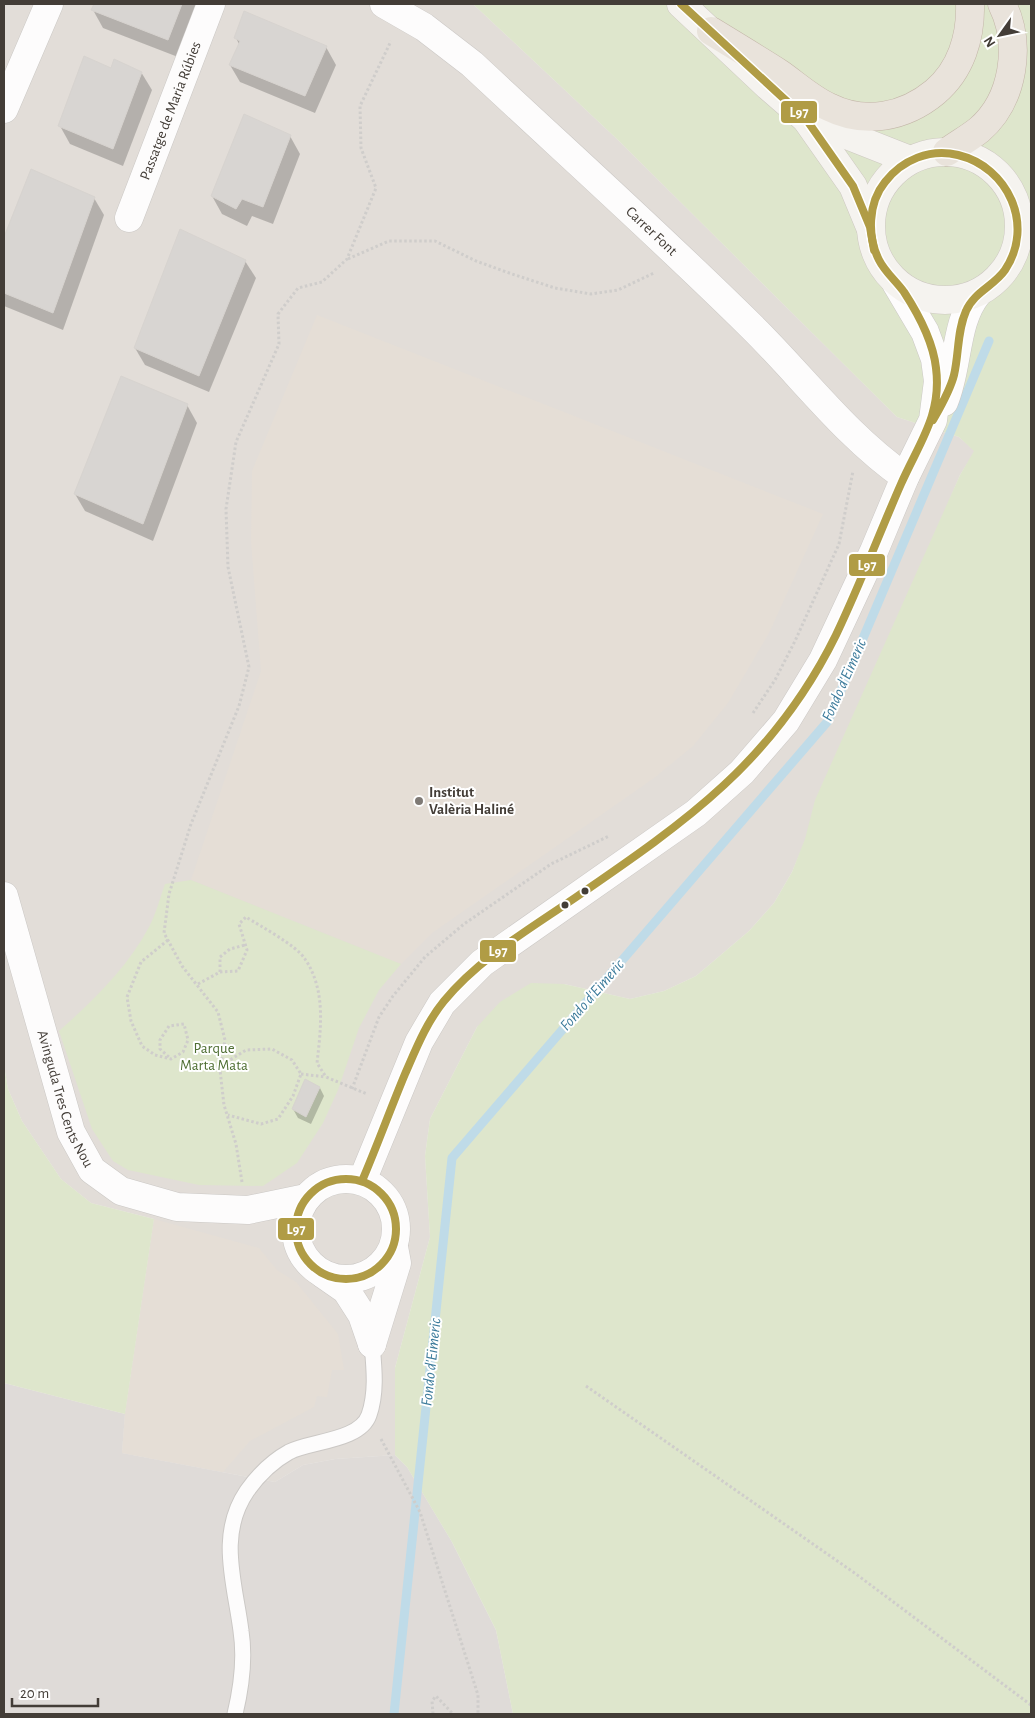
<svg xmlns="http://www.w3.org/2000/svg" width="1035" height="1718" font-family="'Alegreya Sans',sans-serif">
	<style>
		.residential { fill: #e2ddd8 }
		.industrial { fill: #dfdbd8 }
		.education { fill: #e5ded6 }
		.green { fill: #dee6cc }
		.shadow { fill: #0003 }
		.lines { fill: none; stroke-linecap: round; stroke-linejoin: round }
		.stream { stroke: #bfdbe8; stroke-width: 9 }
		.building { fill: #d8d5d2; stroke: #d7d3cf }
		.lane-casing { stroke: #cbc8c5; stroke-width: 17 }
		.street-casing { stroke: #cbc8c5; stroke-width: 29 }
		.secondary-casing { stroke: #cdc8c1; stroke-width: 29 }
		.highway-casing { stroke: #c3b6a8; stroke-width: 29 }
		.path { stroke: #cfcdcb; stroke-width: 3; stroke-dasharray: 2.5 2.5; stroke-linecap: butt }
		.lane { stroke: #fdfcfc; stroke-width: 15 }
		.street { stroke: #fdfcfc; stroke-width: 28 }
		.secondary { stroke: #f5f3ef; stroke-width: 28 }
		.highway { stroke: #e9e3db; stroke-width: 28 }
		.bus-1-casing { stroke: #fff; stroke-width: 11 }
		.bus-1 { stroke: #b09c45; stroke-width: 8 }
		.poi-dot { fill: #7f7a75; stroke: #fff; stroke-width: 2 }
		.bus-dot { fill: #433d37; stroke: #fff; stroke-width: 2 }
		.labels { text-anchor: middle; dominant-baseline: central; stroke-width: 4; stroke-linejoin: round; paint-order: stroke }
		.street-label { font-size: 15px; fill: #433d37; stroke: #fff }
		.poi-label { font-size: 15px; font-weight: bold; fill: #433d37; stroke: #fff; text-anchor: start }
		.park-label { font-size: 15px; fill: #4e6e32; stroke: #fff }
		.water-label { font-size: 16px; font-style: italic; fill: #3c7b9b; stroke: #fff }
		.line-badge { stroke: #fff; stroke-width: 2 }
		.badge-label { font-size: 14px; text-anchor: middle; font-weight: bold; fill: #fff }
	</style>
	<rect width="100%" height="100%" fill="#efece9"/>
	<!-- residential -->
	<polygon class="residential" points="4,4 473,4 618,140 897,417 959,437 975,451 960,475 792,872 774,903 749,931 696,976 664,991 630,999 564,984 477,1027 430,1119 425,1156 430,1237 395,1368 395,1455 335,1459 303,1465 275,1482 122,1453 125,1414 154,1219 91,1203 61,1179 22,1121 8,1089 4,1066"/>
	<!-- industrial -->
	<polygon class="industrial" points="4,1383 125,1414 122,1453 275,1482 303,1465 335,1459 395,1455 407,1467 452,1542 496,1630 513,1714 4,1714"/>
	<!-- education -->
	<g class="education">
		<polygon points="317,315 823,514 769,633 728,703 693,746 654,778 432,933 401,964 191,880 261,671 251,541 252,471"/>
		<polygon points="154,1219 259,1248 277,1270 296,1282 338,1334 344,1370 332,1370 327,1397 317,1396 314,1407 250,1441 223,1472 122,1453 125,1414"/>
	</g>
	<!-- green -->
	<g class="green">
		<polygon points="473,4 1031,4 1031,1714 513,1714 496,1630 452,1542 407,1467 395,1455 395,1368 430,1237 425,1156 430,1119 477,1027 500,1002 531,983 564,984 630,999 664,991 696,976 749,931 774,903 792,872 805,839 815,800 960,475 974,451 959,437 897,417 618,140"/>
		<path d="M191 880 401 964 379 990 359 1028 338 1090 323 1123 297 1163 263 1186 199 1185 128 1170 113 1161 92 1129 59 1031C94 1000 127 968 149 927 156 914 160 898 165 884Z"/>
		<polygon points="4,1066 8,1089 22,1121 61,1179 91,1203 154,1219 125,1414 4,1383"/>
	</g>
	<!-- shadow -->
	<g class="shadow">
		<polygon points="95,4 196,4 197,6 178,57 103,28 93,10"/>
		<polygon points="236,38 326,47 336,65 315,113 240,82 230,65 239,44"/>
		<polygon points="112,69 141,72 152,90 123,166 70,144 60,126"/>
		<polygon points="290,136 300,154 273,224 252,216 247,226 222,214 212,196"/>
		<polygon points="31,171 94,198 104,215 63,330 4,306 4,241"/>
		<polygon points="245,261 256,278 209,392 145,365 135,348"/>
		<polygon points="187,405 197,423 153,541 85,511 75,494"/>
		<polygon points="320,1088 324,1096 311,1124 298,1118 293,1109"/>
	</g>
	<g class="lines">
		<!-- stream -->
		<polyline class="stream" points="394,1714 452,1158 828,721 989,341"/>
	</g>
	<!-- building -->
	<g class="building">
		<polygon points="94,4 182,4 168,40 91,10"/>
		<polygon points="244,11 327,46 305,96 229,65 240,41 234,38"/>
		<polygon points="84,56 111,68 114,59 142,72 113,149 58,126"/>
		<polygon points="244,114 291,135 263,207 242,199 236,209 211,196"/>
		<polygon points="31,169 95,197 53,313 4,293 4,237"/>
		<polygon points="180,229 246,260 199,376 134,348"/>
		<polygon points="121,376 188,404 143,524 74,494"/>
		<polygon points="305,1079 320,1087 306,1117 292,1109"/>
	</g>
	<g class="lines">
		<!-- lane casing -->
		<g class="lane-casing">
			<path id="lane" d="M235 1714C241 1689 245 1657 241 1631 235 1583 217 1535 247 1491 259 1474 271 1462 289 1452 310 1441 360 1441 369 1415 377 1392 374 1367 372 1344"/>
		</g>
		<!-- street casing -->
		<g class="street-casing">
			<g id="street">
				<path id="s1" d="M384 4 424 27 472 64C565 151 660 236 751 326 802 376 845 435 905 477"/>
				<polyline points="4,109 49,4"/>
				<path id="s2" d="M129 218 211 4"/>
				<path d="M944 402C959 367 954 322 978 293"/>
				<path id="s3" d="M4 896 71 1132 92 1170 121 1191 177 1207 248 1210 306 1198"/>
				<circle cx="346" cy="1229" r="50"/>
				<polyline points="362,1181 419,1042 442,1003 482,963 696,813 742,772 786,721 823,660 874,551 905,477 933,420 938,381 935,359 925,332 896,283"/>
				<polyline points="323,1274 346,1290 362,1315 372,1344"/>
				<polyline points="372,1344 397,1263 394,1247"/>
			</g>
		</g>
		<!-- secondary casing -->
		<g class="secondary-casing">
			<g id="secondary">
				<polyline points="681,4 768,86 806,119 853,186 870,227"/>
				<polyline points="806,119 910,160"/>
				<circle cx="945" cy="226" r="74"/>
			</g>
		</g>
		<!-- highway casing -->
		<g class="highway-casing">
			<g id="highway">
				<path d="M711 31C734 45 757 59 779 73 795 84 811 99 829 107 865 125 905 117 935 92 961 70 971 37 970 4"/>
				<path d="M947 152C958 144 969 138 979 130 1014 100 1022 44 1002 4"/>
			</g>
		</g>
		<!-- path -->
		<g class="path">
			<polyline points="348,259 389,241 435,241 476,261 512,274 555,288 591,294 618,290 654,273"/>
			<polyline points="753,713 775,680 795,641 839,544 853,471"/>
			<polyline points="168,940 141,962 127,997 131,1021 142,1046 155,1055 171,1059 183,1052 188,1040 184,1024 169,1026 160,1040 160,1049 171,1059"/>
			<polyline points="220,972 220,957 230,949 245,945"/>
			<path d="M198 984 220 972 238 971 247 950 239 924 246 917C260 926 296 945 305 959 326 990 321 1028 317 1063L326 1077 367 1094"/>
			<polyline points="222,1065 246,1050 272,1049 292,1060 301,1074 293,1096 278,1119 261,1124 228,1115"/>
			<polyline points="301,1074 326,1077"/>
			<polyline points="352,1089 379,1017 393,996 425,957 464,924 551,864 609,836"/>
			<polyline points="242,1182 236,1144 224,1105 220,1070 225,1040 218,1012 182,966 164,933 169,894 191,824 239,706 249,667 228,567 226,509 236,442 279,344 278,314 298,288 322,282 347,259 376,188 361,148 360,106 391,41"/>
			<polyline points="586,1386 856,1574 1031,1705"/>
			<polyline points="381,1439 420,1512 478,1695 478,1714"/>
			<polyline points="433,1714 432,1701 436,1696 453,1714"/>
		</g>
		<!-- lane -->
		<use href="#lane" class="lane"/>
		<!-- street -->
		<use href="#street" class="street"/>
		<!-- secondary -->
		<use href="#secondary" class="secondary"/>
		<!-- highway -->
		<use href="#highway" class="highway"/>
		<!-- bus-1 casing -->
		<g class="bus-1-casing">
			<g id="bus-1">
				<polyline points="681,4 806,119 853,186 870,227 874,250"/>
				<circle cx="346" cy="1229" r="50"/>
				<path d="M362 1181C377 1146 390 1110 405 1074 416 1049 426 1023 444 1001 477 961 523 933 566 904 681 825 772 765 836 635 860 585 879 534 901 484 919 443 942 415 936 368 933 341 919 315 904 292 896 281 885 272 879 260 867 236 868 203 885 182 902 160 930 148 958 155 1008 167 1035 225 1005 270 994 286 974 292 966 311 957 331 959 354 954 375 950 391 941 406 933 420"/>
			</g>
		</g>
		<!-- bus-1 -->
		<use href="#bus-1" class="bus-1"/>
	</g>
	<!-- markers -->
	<circle class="poi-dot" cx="419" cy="801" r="5"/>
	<g class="bus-dot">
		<circle cx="585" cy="891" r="4.5"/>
		<circle cx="565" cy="905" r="4.5"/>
	</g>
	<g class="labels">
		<!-- street labels -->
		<g class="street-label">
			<text stroke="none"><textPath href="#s2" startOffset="115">Passatge de Maria Rúbies</textPath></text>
			<text stroke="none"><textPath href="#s1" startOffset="352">Carrer Font</textPath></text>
			<text stroke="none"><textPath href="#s3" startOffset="212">Avinguda Tres Cents Nou</textPath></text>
		</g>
		<!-- poi labels -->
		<g class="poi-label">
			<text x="429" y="792">Institut<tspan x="429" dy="17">Valèria Haliné</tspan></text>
		</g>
		<!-- park labels -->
		<g class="park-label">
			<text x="214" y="1048">Parque<tspan x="214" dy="17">Marta Mata</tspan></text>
		</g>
		<!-- water labels -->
		<g class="water-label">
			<text transform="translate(844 680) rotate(-66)">Fondo d'Eimeric</text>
			<text transform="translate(592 995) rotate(-49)">Fondo d'Eimeric</text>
			<text transform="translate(431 1362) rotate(-84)">Fondo d'Eimeric</text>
		</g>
	</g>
	<g class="line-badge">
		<rect x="780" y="100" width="38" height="24" rx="5" fill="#b09c45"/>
		<rect x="848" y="553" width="38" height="24" rx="5" fill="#b09c45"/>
		<rect x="479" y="939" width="38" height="24" rx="5" fill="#b09c45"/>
		<rect x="277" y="1217" width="38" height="24" rx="5" fill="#b09c45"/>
	</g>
	<g class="badge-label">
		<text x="799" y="117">L97</text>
		<text x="867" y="570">L97</text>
		<text x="498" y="956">L97</text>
		<text x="296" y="1234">L97</text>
	</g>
	<!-- border -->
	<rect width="1035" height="1718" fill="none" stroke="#433d37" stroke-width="10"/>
	<!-- north arrow -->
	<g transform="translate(1000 35) rotate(237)" stroke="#ffffff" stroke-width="4" paint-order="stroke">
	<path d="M0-4L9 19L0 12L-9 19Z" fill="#433d37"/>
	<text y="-8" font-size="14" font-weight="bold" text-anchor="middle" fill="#433d37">N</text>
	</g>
	<!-- scale -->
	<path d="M12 1698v8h86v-8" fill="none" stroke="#433d37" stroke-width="2.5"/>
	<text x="20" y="1698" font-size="15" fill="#433d37" stroke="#ffffff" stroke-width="4" paint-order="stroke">20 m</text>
</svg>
